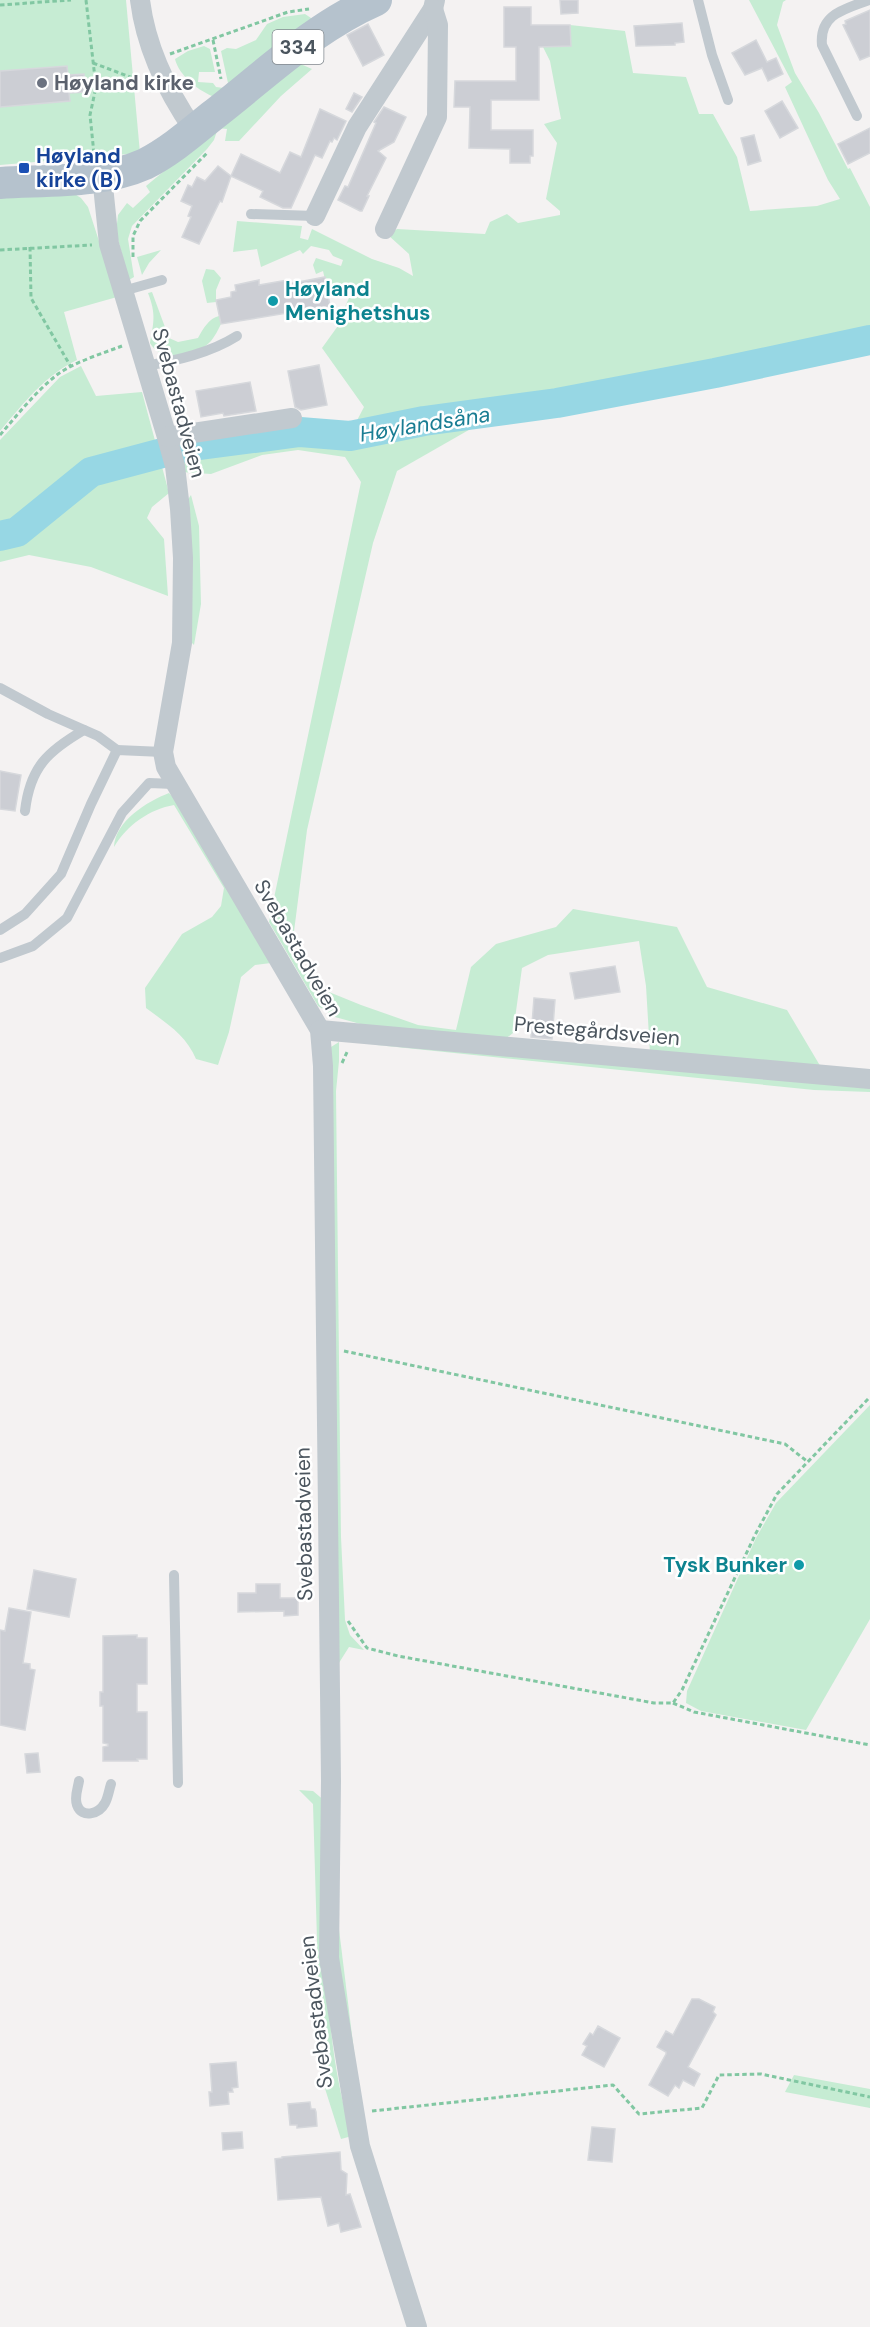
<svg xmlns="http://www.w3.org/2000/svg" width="870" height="2327" font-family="'DM Sans',sans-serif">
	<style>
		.green { fill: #c6ecd3 }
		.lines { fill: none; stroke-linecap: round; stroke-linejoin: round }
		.river { stroke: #97d7e4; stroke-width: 30 }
		.building { fill: #ccced4; stroke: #d6d8dc; stroke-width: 1.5 }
		.path { stroke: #81c7a2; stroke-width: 3; stroke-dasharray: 4.5 3; stroke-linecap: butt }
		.lane { stroke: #c1c9cf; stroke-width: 10 }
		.street { stroke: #c1c9cf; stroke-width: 20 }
		.primary { stroke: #b5c2cd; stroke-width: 32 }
		.worship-dot { fill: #6b7280; stroke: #fff; stroke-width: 2 }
		.transit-dot { fill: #1a4fb4; stroke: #fff; stroke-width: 2 }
		.culture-dot { fill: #0f9aa8; stroke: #fff; stroke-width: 2 }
		.labels { text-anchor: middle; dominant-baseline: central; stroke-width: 5; stroke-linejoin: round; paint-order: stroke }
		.shield { fill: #fff; stroke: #81888e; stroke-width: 1.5 }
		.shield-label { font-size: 20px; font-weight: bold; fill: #4b555e }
		.worship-label { font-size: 21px; font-weight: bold; fill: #5b616d; stroke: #fff; text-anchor: start }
		.transit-label { font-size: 21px; font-weight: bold; fill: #164399; stroke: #fff; text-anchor: start }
		.culture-label { font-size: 21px; font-weight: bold; fill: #0d838f; stroke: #fff; text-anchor: start }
		.street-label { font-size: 21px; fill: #4b555e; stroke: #fff }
		.water-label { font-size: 22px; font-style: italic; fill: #1a7d93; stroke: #fff }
	</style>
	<rect width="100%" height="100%" fill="#f4f2f2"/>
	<!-- green -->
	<g class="green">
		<polygon points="0,0 126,0 140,153 0,165"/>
		<polygon points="749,0 786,0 783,2 777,25 795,73 819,113 848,169 850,168 870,207 870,347 474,427 397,471 373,543 307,830 292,947 304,971 329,992 361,1005 418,1025 456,1030 471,967 496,944 556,927 573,909 677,927 707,987 787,1010 822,1069 650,1053 646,986 639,941 548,955 522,968 513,1033 504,1040 375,1028 335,1017 318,1006 269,922 361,482 345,457 298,450 262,455 211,474 181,472 176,452 246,432 287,426 352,430 364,407 322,348 353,305 345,307 355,284 328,292 323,271 316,274 313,265 316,258 341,266 343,260 333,256 329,250 311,246 303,254 300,250 261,267 257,249 233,252 237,221 302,226 300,238 308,240 312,229 372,259 399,268 413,276 409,254 388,235 397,229 485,234 490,222 507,214 518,223 560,215 560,211 546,199 557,143 544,124 561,119 550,61 543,47 571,46 570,25 625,31 633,73 686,77 699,114 713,114 737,157 750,211 817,206 840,199 828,180 785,87 792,82"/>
		<path d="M305 14 311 18 312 27 215 97C200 92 179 76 175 59L188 51 204 46 210 49 215 72H199L198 82 213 83 216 87 224 88 228 83 221 51 227 48 236 49 256 40 267 24 283 17Z"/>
		<polygon points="296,62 312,69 281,96 239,141 225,141 227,129 218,128 214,140 207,149 132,226 128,239 134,277 129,280 116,232 118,215 127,203 133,208 150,192 146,186"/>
		<path d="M70 191 81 198 88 207 117 297 64 312 77 360C45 375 23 404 0 431V195Z"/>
		<polygon points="161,250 149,263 142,275 137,257"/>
		<polygon points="206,269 214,270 221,278 216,290 216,302 207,303 202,281"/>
		<path d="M152 292 169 338 178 342 198 338C203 329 209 318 219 316L221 324C218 330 215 336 211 341 196 357 162 364 150 343 154 321 156 314 148 293Z"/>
		<polygon points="81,366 96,396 142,392 169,493 152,507 147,518 164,539 168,596 91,567 29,555 0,562 0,440 60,377"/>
		<polygon points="191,495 199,526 201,604 194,645 190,641 192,573 187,501"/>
		<path d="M169 793 178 802 271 963 255 965 241 977 229 1032 218 1065 196 1059C186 1035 166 1023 146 1008L145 988 182 934 212 917 221 906 224 888 174 805C150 809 127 825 114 847 115 821 148 801 169 793Z"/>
		<polygon points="339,1042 339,1061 336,1091 341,1537 345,1620 350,1635 364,1650 349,1647 337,1666 331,1047"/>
		<polygon points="367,1044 870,1085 870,1092 814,1090"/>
		<polygon points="870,1405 870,1619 806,1730 701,1711 686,1703 687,1691 756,1538 776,1503"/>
		<path d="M299 1790 313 1791 326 1802C326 1912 319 2029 352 2136L341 2139 321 2076 328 2054 318 1974 313 1804Z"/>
		<polygon points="337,1913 359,2092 341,2018"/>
		<polygon points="794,2075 870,2089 870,2108 785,2092"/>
	</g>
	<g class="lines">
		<!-- river -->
		<polyline class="river" points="0,536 17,532 91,472 185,447 300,432 350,436 424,421 557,403 715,373 870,340"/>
	</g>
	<!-- building -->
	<g class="building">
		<polygon points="560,0 578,0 578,13 561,14"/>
		<polygon points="504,7 531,7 531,25 570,25 571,46 539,47 539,100 491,100 491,130 533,130 533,156 530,156 530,163 510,163 510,149 469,148 470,107 454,107 455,81 516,81 516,47 504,47"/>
		<polygon points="870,10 870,56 860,60 843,25 846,24 845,21"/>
		<polygon points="682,23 684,42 675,43 675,45 636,46 634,26"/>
		<polygon points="368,24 384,55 363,66 347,35"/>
		<polygon points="756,40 767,62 776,58 783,74 768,81 762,68 745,75 732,53"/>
		<polygon points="67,66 68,75 84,74 85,92 69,93 70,101 0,107 0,71"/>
		<polygon points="354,93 362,97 352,112 346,109"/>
		<polygon points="782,101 798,128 780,138 765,111"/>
		<polygon points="384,107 406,117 394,142 378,151 386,158 367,196 369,196 362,211 360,211 338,200 345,186 348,187 376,123 374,122"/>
		<polygon points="320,109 346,121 337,140 334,138 332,142 330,141 322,158 315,155 291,208 283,208 260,197 263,191 231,176 222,202 220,201 199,244 182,237 191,217 188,216 192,206 181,201 188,185 192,187 197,177 205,181 218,166 231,176 241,154 280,173 290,152 301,157"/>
		<polygon points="870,128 870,153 848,164 838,144"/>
		<polygon points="754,135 761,161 748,165 741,138"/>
		<polygon points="325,277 330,306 221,324 216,300 231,297 231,292 236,291 235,285 259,280 259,285 287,280 288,284"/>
		<polygon points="319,365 327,405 301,410 295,407 288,371"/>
		<polygon points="250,382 256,411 224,416 223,413 201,417 196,391"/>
		<polygon points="0,771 21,775 15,811 0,809"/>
		<polygon points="615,966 620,992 575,999 570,973"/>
		<polygon points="534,998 555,1000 552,1039 531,1037"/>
		<polygon points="34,1570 76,1579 69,1617 27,1609"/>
		<polygon points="256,1584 280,1584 280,1598 298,1598 298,1615 284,1616 284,1611 238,1612 238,1593 256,1593"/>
		<polygon points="9,1608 31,1612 23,1663 30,1664 30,1669 35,1670 25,1730 0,1725 0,1630 5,1631"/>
		<polygon points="137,1635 137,1638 147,1638 147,1684 137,1684 137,1712 147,1712 147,1759 137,1759 138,1761 103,1761 103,1747 108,1746 108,1744 103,1743 103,1706 100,1706 100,1692 103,1692 103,1636"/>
		<polygon points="38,1753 40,1772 27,1773 25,1754"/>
		<polygon points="692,1999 699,1999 715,2007 713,2012 716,2015 688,2067 700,2074 694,2086 683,2080 679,2088 675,2085 668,2096 649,2085 666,2054 666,2052 657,2047 666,2031 673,2035"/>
		<polygon points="598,2026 620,2038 604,2067 582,2055 587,2046 583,2044 590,2033 593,2035"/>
		<polygon points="236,2062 238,2087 232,2088 233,2092 228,2092 229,2104 210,2106 209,2092 212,2092 210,2064"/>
		<polygon points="310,2102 311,2109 315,2109 316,2112 317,2126 297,2128 297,2125 290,2125 288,2104"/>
		<polygon points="592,2127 615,2129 612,2162 588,2160"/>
		<polygon points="242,2132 243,2148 223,2150 222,2133"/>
		<polygon points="340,2152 341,2170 347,2174 346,2195 350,2194 361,2227 341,2232 339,2223 328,2226 321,2197 278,2200 275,2159 282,2158 282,2157"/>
	</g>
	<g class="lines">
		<!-- path -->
		<g class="path">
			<polyline points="86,0 96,87 90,115 94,154"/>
			<polyline points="0,5 71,0"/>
			<polyline points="213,40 221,79"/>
			<polyline points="170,54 288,12 309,9"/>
			<polyline points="93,63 133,78 141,75"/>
			<polyline points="30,247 31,298 71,367"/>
			<polyline points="0,250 92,245"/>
			<polyline points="133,257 133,236 140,221 208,152"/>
			<path d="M0 435C18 414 36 391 58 374 77 361 101 354 122 346"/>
			<polyline points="342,1063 348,1050"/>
			<polyline points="344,1351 785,1444 808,1462"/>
			<polyline points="348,1621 367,1648 398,1656 654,1703 673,1703 682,1690 755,1535 777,1494 870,1397"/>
			<polyline points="673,1703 694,1712 870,1745"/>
			<polyline points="372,2111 613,2085 639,2114 702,2108 719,2075 761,2074 870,2097"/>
		</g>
		<!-- lane -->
		<g class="lane">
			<polyline points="698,0 712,55 728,100"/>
			<path d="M857 116 822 45C819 14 845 9 869 0"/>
			<polyline points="251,214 315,216"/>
			<polyline points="123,291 162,280"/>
			<path d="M146 366C178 360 210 353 237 336"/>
			<polyline points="0,688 48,714 98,736 117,750"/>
			<path d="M25 811C30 767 48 751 84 730"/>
			<polyline points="0,930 25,914 61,874 91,804 117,750 163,752"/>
			<polyline points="0,958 33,946 67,918 122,813 149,783 174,784"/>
			<polyline points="174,1575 178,1783"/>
			<path d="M79 1781C78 1788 74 1797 77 1805 82 1819 99 1814 105 1803 108 1798 109 1790 111 1784"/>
		</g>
		<!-- street -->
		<g class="street">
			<path d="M140 0C146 49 167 91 194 130"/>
			<polyline points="102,176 109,244 167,437 175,466 180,509 183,558 182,643 163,752 166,767 320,1030 323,1066 331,1781 329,1958 360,2146 417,2327"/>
			<polyline points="315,216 357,127 433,9 435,0"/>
			<polyline points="385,229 437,117 438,25 433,9"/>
			<polyline points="167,437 292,418"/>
			<polyline points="320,1030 870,1079"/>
		</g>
		<!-- primary -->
		<path class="primary" d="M0 183C46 180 103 183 145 164 169 152 191 133 212 116 265 75 314 27 376 0"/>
	</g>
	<!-- markers -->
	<circle class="worship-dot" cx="42" cy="83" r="6"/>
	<rect class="transit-dot" x="18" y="162" width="12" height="12" rx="3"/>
	<g class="culture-dot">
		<circle cx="273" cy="301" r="6"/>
		<circle cx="799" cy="1565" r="6"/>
	</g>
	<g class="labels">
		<!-- shield labels -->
		<rect class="shield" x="272.5" y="30" width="51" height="34" rx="4.5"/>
		<g class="shield-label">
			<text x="298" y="47">334</text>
		</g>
		<!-- worship labels -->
		<g class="worship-label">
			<text x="54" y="83">Høyland kirke</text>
		</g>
		<!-- transit labels -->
		<g class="transit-label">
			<text x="36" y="156">Høyland<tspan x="36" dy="24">kirke (B)</tspan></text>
		</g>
		<!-- culture labels -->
		<g class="culture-label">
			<text x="285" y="289">Høyland<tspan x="285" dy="24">Menighetshus</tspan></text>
			<text x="787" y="1565" text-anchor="end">Tysk Bunker</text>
		</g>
		<!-- street labels -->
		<g class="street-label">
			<text transform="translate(179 403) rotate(75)">Svebastadveien</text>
			<text transform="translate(298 948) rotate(60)">Svebastadveien</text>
			<text transform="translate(597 1031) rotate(5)">Prestegårdsveien</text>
			<text transform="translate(304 1524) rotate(-91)">Svebastadveien</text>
			<text transform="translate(316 2012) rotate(-97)">Svebastadveien</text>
		</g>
		<!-- water labels -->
		<g class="water-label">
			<text transform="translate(425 424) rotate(-9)">Høylandsåna</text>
		</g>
	</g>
</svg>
